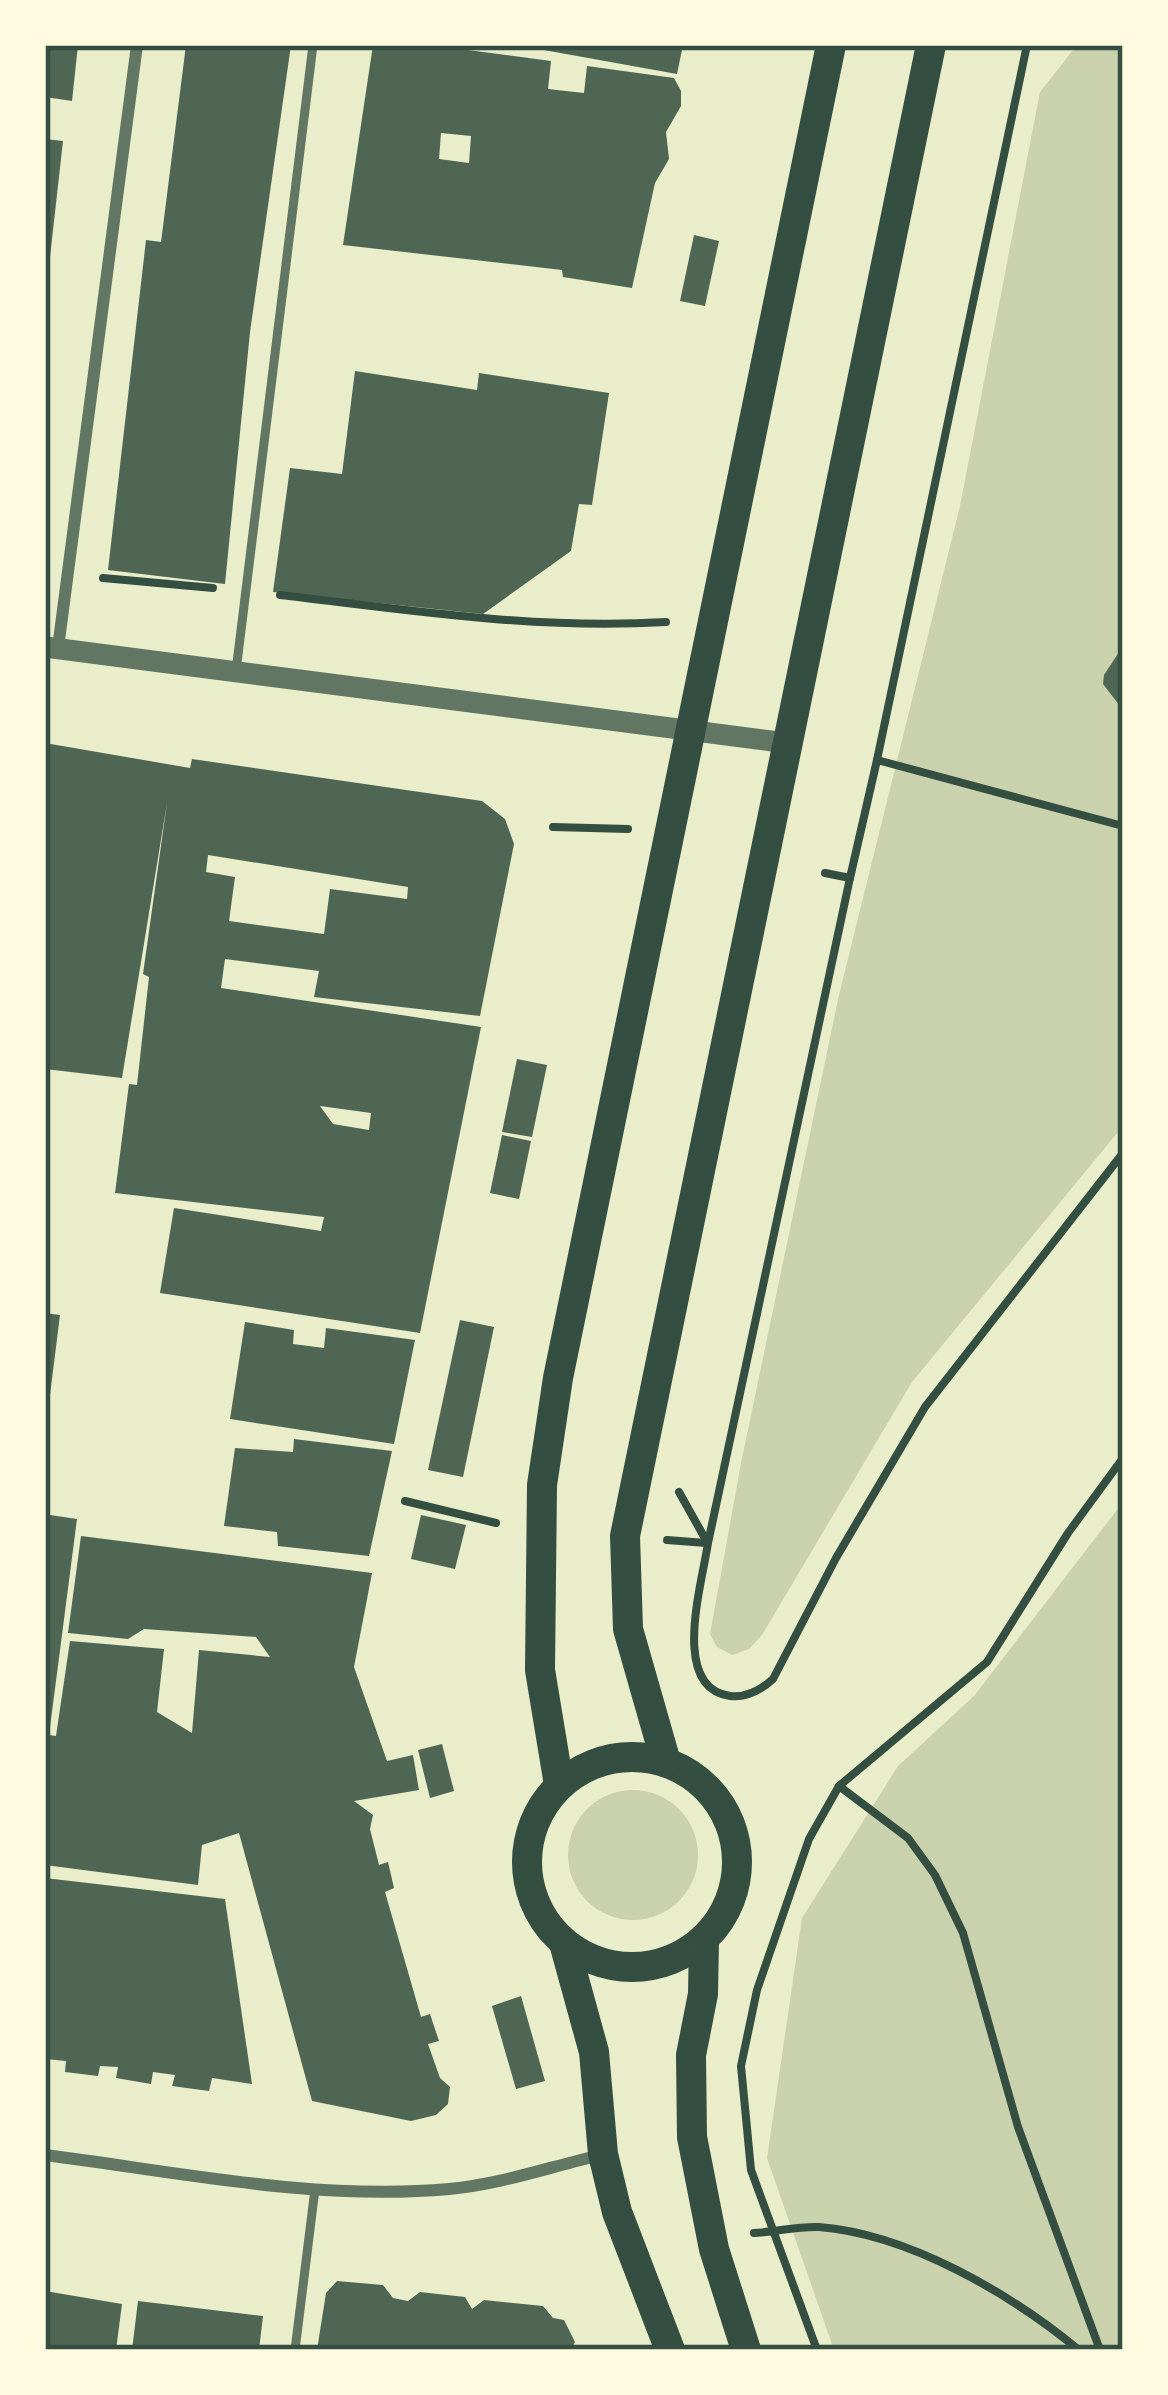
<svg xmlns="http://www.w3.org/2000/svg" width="1168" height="2395" font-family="Helvetica,sans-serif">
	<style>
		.green { fill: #cad2ad }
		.building { fill: #4f6655; fill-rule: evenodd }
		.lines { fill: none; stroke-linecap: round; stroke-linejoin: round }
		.path { stroke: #344e41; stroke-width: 8 }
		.service { stroke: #617663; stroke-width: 9 }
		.minor { stroke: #617663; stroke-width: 12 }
		.tertiary { stroke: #617663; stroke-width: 21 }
		.primary { stroke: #344e41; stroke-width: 30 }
		.neatline { fill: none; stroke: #344e41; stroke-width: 4.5 }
	</style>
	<rect width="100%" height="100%" fill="#e9edc9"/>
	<!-- green -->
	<g class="green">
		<polygon points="1077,45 1123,45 1123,1126 912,1382 762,1635 749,1649 732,1655 717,1647 710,1634 741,1463 839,995 960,506 1040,92"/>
		<polygon points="1123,1502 1123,2350 834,2350 767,2158 802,1918 898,1766 974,1696"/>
		<circle cx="633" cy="1855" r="65"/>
	</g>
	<!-- building -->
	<g class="building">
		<polygon points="45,45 78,45 72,101 45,97"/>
		<polygon points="186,45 291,45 250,332 225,584 108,570 146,240 161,242"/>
		<path d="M373 45H430L551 61 548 89 584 93 587 66 674 78 681 91V106L666 132 669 159 655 183 632 288 563 277 562 270 343 245ZM441 133 471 136 469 163 439 159Z"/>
		<polygon points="516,45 683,45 677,74"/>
		<polygon points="45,139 63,141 48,275 45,275"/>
		<polygon points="694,235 719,241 705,306 680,301"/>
		<polygon points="355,371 477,390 479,373 609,393 592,505 579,504 571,551 483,614 273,592 290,468 342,474"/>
		<polygon points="1123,646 1123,710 1103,684 1104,675"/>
		<path d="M45 743 190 768 192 759 482 801 505 819 514 844 480 1016 314 997 319 971 225 959 221 988 481 1027 420 1333 160 1293 174 1208 321 1231 324 1217 115 1193 129 1084 137 1085 149 977 143 974 167 803 122 1078 45 1069ZM208 855 408 887 407 899 330 889 324 934 229 921 235 877 206 872ZM320 1106 371 1113 369 1130 333 1124Z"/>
		<polygon points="517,1059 547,1065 532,1137 502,1132"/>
		<polygon points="502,1135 531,1141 519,1199 490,1193"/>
		<polygon points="45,1313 60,1315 48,1411 45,1411"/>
		<polygon points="460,1320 494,1327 463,1477 428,1470"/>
		<polygon points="245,1322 294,1330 293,1344 324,1348 326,1328 415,1340 394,1444 230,1419"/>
		<polygon points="294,1439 392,1451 369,1556 278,1546 277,1532 224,1526 235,1448 293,1452"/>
		<polygon points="50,1515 77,1519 49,1735 56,1736 70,1641 164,1649 157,1712 192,1733 199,1650 270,1657 256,1637 144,1629 128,1639 68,1633 81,1536 372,1573 354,1667 387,1761 413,1755 419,1790 354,1801 373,1815 370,1829 379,1865 388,1862 394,1888 385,1892 421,2017 430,2014 439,2041 428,2044 440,2078 450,2087 448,2104 436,2115 411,2121 312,2101 239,1833 202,1845 198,1885 45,1865 45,1554"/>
		<polygon points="421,1515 466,1525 455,1569 411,1559"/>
		<polygon points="442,1744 454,1791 430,1798 418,1750"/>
		<polygon points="45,1878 225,1899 252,2084 212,2078 209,2091 172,2086 175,2075 153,2072 151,2084 116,2078 118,2067 100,2066 98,2076 65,2072 66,2061 45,2059"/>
		<polygon points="521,1996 545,2081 516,2089 492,2006"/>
		<polygon points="337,2281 383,2285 393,2298 408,2301 420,2292 465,2297 472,2309 484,2300 543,2306 553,2318 564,2320 575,2342 571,2350 317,2350 326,2293"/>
		<polygon points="45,2291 122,2304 116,2350 45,2350"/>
		<polygon points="138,2301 263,2316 259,2350 132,2350"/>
	</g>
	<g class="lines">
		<!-- path -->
		<g class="path">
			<polyline points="103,578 213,588"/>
			<path d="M280 595C409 610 536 630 666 622"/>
			<polyline points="877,760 1027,45"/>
			<polyline points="553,827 628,829"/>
			<polyline points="825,873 850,878 877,760 1123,826"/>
			<path d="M850 878 708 1543C702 1584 670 1688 730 1696 747 1698 761 1690 773 1679L836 1558 925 1407 1123 1153"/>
			<polyline points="679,1492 707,1542"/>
			<polyline points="405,1501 496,1523"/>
			<polyline points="667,1540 706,1543"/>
			<polyline points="839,1786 908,1838 935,1875 963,1933 1018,2127 1100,2350"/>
			<path d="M754 2233C775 2232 798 2226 819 2227 909 2234 1011 2294 1079 2350"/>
			<polyline points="817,2350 751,2170 741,2066 757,1990 809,1839 839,1786 987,1662 1068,1533 1123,1458"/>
		</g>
		<!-- service -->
		<g class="service">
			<polyline points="236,671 313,45"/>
			<polyline points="295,2350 315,2189"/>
		</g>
		<!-- minor -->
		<g class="minor">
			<polyline points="58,648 137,45"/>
			<path d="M45 2155C178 2172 315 2201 449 2189 502 2184 549 2167 601 2155"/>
		</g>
		<!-- tertiary -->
		<polyline class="tertiary" points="45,647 787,743"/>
		<!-- primary -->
		<g class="primary">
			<circle cx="632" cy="1862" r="105"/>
			<polyline points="666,1762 628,1629 625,1536 931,45"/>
			<polyline points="559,1785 540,1670 542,1485 558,1378 831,45"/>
			<polyline points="704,1940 703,1994 691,2055 692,2137 714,2249 746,2350"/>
			<polyline points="564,1943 594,2052 603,2154 617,2212 670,2350"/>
		</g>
	</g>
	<!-- border -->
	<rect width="1168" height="2395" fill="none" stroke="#fefae0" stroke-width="96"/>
	<rect x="48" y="48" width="1072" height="2299" class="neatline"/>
</svg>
